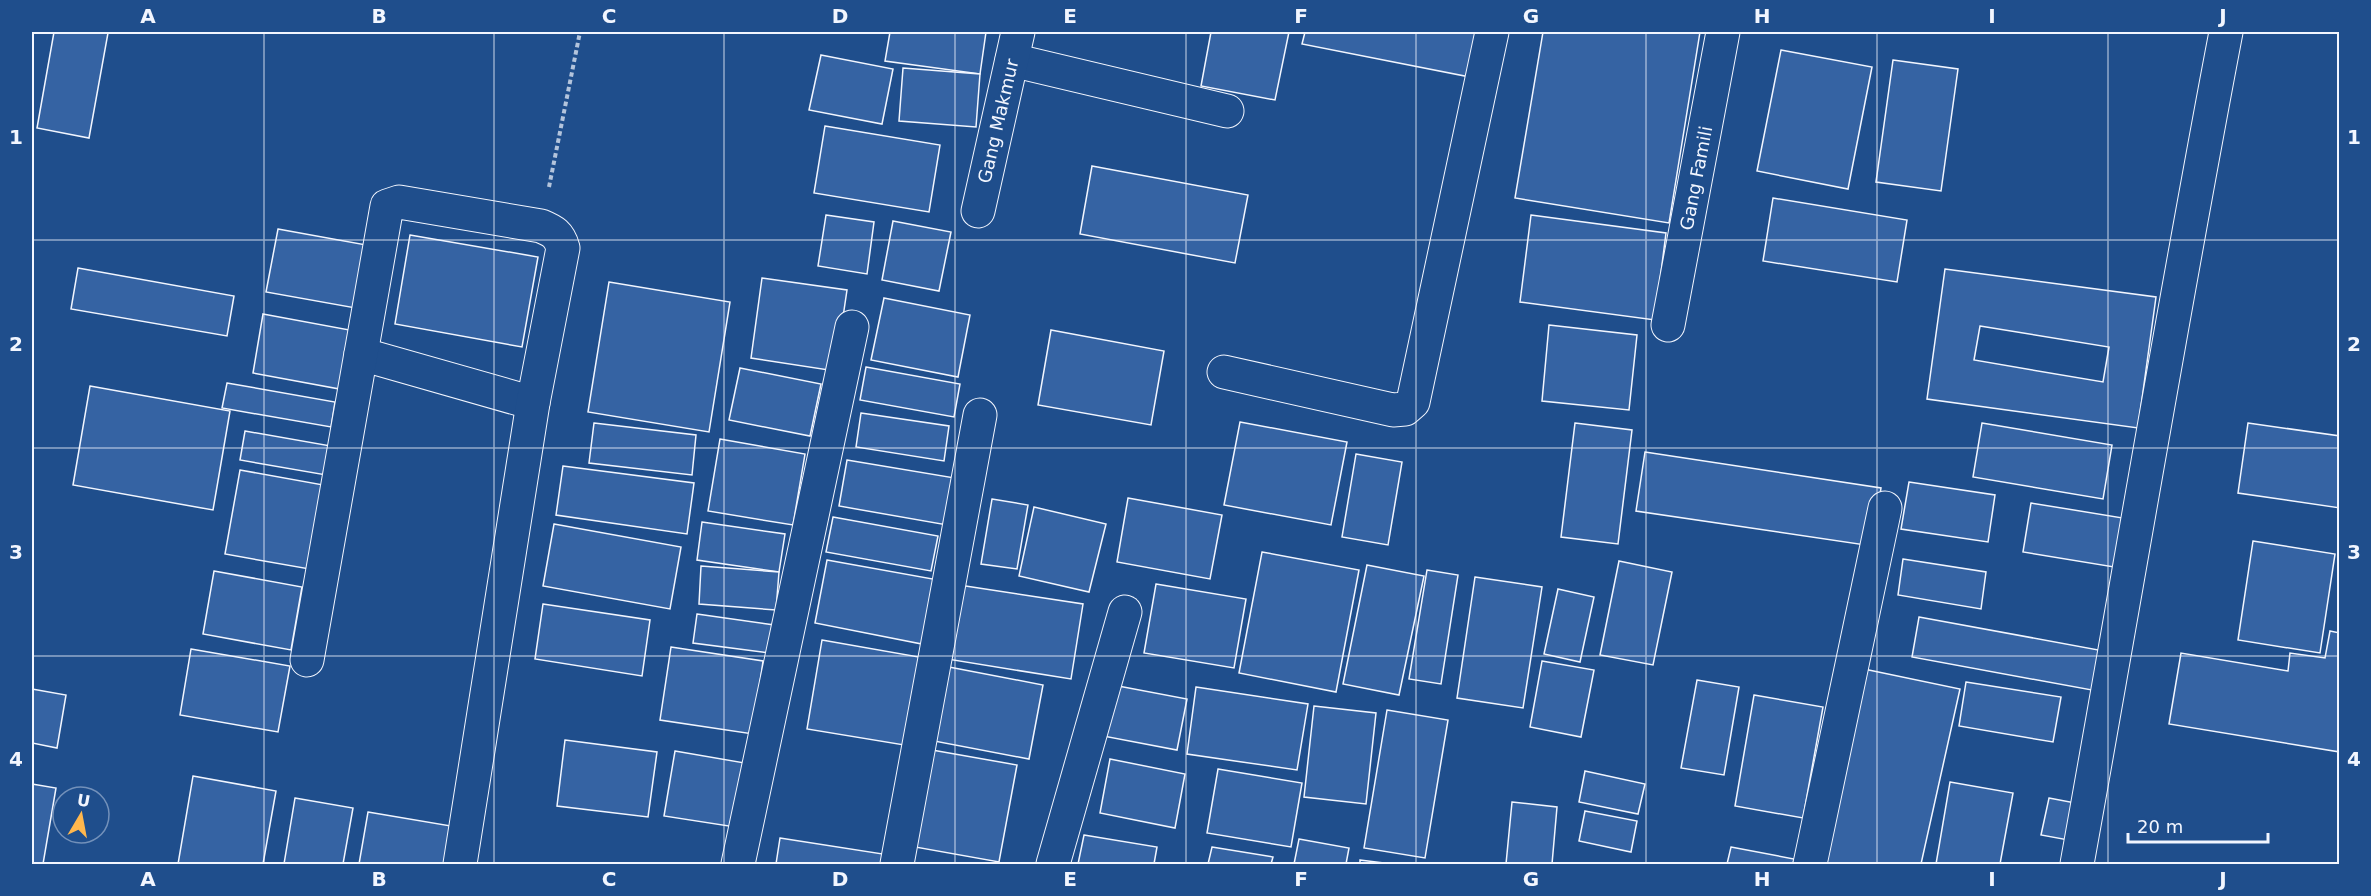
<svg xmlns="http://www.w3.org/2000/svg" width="2371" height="896" font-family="'DejaVu Sans',sans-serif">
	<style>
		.building { fill: #3563a3; stroke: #f2f6ff; stroke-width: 1.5; fill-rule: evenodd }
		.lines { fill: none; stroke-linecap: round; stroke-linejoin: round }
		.minor-casing { stroke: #f2f6ff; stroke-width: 35 }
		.path { stroke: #b3c4dc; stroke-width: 4; stroke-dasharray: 4.5 3; stroke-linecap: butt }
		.minor { stroke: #1f4e8c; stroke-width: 33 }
		.grid { fill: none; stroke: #f2f6ff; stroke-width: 1.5; stroke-opacity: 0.55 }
		.labels { text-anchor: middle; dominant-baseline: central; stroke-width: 4.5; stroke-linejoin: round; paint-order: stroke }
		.street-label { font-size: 18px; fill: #f2f6ff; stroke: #1f4e8c }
		.neatline { fill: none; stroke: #f2f6ff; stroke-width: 2 }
		.grid-label { font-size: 20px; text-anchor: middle; font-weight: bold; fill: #f2f6ff }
	</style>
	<rect width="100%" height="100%" fill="#1f4e8c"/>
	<!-- building -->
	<g class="building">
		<polygon points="54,32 108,33 89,138 37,128"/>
		<polygon points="890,32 986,32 980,74 885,61"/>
		<polygon points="1211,32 1289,32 1275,100 1201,86"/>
		<polygon points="1305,32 1479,32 1470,77 1302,44"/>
		<polygon points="1543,32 1700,32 1669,223 1515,198"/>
		<polygon points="1781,50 1872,67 1848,189 1757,171"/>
		<polygon points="821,55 893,69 882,124 809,110"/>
		<polygon points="1893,60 1958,69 1941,191 1876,182"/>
		<polygon points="903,68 980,74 976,127 899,121"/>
		<polygon points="825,126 940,145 929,212 814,193"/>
		<polygon points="1092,166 1248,195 1235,263 1080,234"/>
		<polygon points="1773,198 1907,220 1897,282 1763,261"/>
		<polygon points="826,215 874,222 867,274 818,266"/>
		<polygon points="1531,215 1666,233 1655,320 1520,302"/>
		<polygon points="893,221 951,232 939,291 882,280"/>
		<polygon points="278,229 372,246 361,309 266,292"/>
		<polygon points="410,235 538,257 522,347 395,324"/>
		<polygon points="78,268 234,296 227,336 71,309"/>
		<path d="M1945 269 2156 297 2138 428 1927 399ZM1980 326 2109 347 2103 382 1974 360Z"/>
		<polygon points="762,278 847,290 835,371 751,358"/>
		<polygon points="609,282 730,302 709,432 588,412"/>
		<polygon points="884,298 970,315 958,377 871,360"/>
		<polygon points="263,314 355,331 345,390 253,373"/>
		<polygon points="1549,325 1637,335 1629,410 1542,401"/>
		<polygon points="1051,330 1164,351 1151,425 1038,405"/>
		<polygon points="866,367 960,384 954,417 860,400"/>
		<polygon points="740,368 821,384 810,436 729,420"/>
		<polygon points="227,383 335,402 331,427 222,408"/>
		<polygon points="90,386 230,411 213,510 73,485"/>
		<polygon points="861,413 949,426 944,461 856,447"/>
		<polygon points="1240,422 1347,442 1331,525 1224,505"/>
		<polygon points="594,423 696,435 692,475 589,463"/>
		<polygon points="1575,423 1632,430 1618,544 1561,537"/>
		<polygon points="1982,423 2112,445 2103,499 1973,477"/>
		<polygon points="2248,423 2340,436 2340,508 2238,493"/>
		<polygon points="245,431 331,446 326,475 240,460"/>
		<polygon points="720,439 805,454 793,525 708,511"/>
		<polygon points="1645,452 1881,488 1872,546 1636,511"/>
		<polygon points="1356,454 1402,462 1388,545 1342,537"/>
		<polygon points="847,460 955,478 947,525 839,506"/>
		<polygon points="563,466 694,483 687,534 556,515"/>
		<polygon points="240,470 329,486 315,570 225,554"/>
		<polygon points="1909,482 1995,495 1988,542 1901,529"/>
		<polygon points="1128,498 1222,515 1210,579 1117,562"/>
		<polygon points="992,499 1028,505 1017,569 981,564"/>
		<polygon points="2031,503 2129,519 2120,568 2023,552"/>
		<polygon points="1034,507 1106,524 1089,592 1019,576"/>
		<polygon points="833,517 938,536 931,571 826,552"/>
		<polygon points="702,522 785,534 779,572 697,560"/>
		<polygon points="554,524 681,547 670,609 543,586"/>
		<polygon points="2253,541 2335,554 2320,653 2238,640"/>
		<polygon points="1262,552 1359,570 1336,692 1239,673"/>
		<polygon points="1903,559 1986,572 1981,609 1898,595"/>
		<polygon points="827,560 944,581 932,646 815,623"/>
		<polygon points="1619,561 1672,572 1653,665 1600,655"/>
		<polygon points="1367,565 1424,576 1399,695 1343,684"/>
		<polygon points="701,566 779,572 776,610 699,604"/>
		<polygon points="1427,570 1458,575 1441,684 1409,679"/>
		<polygon points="214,571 302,587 291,650 203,634"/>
		<polygon points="1475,577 1542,587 1523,708 1457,698"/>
		<polygon points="1156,584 1246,599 1234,668 1144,653"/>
		<polygon points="959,585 1083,604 1071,679 947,659"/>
		<polygon points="1558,589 1594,597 1580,662 1544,654"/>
		<polygon points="543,604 650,620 642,676 535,659"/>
		<polygon points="697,614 774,625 769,653 693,643"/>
		<polygon points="1919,617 2104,651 2097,691 1912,657"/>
		<polygon points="2330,631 2340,633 2340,752 2169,724 2181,653 2288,671 2290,653 2325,658"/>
		<polygon points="822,640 919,657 904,745 807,729"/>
		<polygon points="671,647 763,661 753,734 660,720"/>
		<polygon points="191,649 290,666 278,732 180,715"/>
		<polygon points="1542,661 1594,670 1581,737 1530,727"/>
		<polygon points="949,667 1043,685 1029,759 934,741"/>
		<polygon points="1864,669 1960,689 1921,864 1821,864"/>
		<polygon points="1697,680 1739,687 1724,775 1681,768"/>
		<polygon points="1966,682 2061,697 2053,742 1959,726"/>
		<polygon points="1113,685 1187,699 1177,750 1103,736"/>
		<polygon points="1196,687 1308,704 1297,770 1187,754"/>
		<polygon points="32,689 66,695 57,748 32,743"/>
		<polygon points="1754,695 1823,707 1803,818 1735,806"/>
		<polygon points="1314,706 1376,713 1366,804 1304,797"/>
		<polygon points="1387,710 1448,720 1425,858 1364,848"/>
		<polygon points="565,740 657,752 648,817 557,806"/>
		<polygon points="932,750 1017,765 999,862 915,847"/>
		<polygon points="675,751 745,763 735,827 664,816"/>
		<polygon points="1110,759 1185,774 1175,828 1100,813"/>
		<polygon points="1218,769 1302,783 1291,847 1207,833"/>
		<polygon points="1585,771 1645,784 1638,814 1579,802"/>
		<polygon points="193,776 276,791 263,864 178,864"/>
		<polygon points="1950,782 2013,793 2000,864 1936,864"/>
		<polygon points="32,784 56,788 43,864 32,864"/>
		<polygon points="295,798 353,808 343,864 284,864"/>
		<polygon points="2049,798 2086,805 2079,842 2041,835"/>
		<polygon points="1512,802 1557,807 1552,864 1506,864"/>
		<polygon points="1585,811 1637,821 1631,852 1579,841"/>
		<polygon points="368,812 457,827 450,864 359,864"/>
		<polygon points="1084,835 1157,847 1154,864 1078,864"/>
		<polygon points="780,838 883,854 881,864 776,864"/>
		<polygon points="1299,839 1349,848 1346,864 1294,864"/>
		<polygon points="1212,847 1273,857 1271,864 1208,864"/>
		<polygon points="1731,847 1794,859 1793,864 1727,864"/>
		<polygon points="1360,860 1392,864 1360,864"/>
	</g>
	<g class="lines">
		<!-- minor casing -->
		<g class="minor-casing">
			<g id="minor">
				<polyline points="1012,60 1227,111"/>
				<polyline points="978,211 1018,32"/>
				<polyline points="1668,325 1723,32"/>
				<polyline points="361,354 533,403"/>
				<polyline points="1224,372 1393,410 1405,409 1413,402 1492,32"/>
				<path d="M307 660 387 206 399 202 541 226C553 231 559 234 563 248L533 403 460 864"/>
				<polyline points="738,864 852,327"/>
				<polyline points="897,864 980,415"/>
				<polyline points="1053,864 1125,612"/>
				<polyline points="1810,864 1885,508"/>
				<path d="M2077 864C2127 587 2173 309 2226 32"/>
			</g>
		</g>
		<!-- path -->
		<polyline class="path" points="549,187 580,32"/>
		<!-- minor -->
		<use href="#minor" class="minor"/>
	</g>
	<!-- grid -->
	<path class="grid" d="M264 32V864M494 32V864M724 32V864M955 32V864M1186 32V864M1416 32V864M1646 32V864M1877 32V864M2108 32V864M32 240H2340M32 448H2340M32 656H2340"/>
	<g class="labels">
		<!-- street labels -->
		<g class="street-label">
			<text transform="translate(998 121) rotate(-77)">Gang Makmur</text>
			<text transform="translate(1696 178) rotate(-79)">Gang Famili</text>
		</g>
	</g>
	<!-- border -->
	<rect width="2371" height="896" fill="none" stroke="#1f4e8c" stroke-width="66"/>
	<!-- north arrow -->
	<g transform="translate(81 815) rotate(10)"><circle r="28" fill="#1f4e8c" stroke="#7391ba" stroke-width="1.5"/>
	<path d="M0-4.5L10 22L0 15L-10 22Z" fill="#ffb74d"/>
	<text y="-9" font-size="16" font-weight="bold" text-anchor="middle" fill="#f2f6ff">U</text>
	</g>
	<!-- scale -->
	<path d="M2128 833v9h140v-9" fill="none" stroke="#f2f6ff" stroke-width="3"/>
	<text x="2137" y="833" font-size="18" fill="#f2f6ff" stroke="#1f4e8c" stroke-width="4.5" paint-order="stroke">20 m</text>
	<rect x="33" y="33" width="2305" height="830" class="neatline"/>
	<g class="grid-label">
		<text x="148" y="23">A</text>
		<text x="379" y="23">B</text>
		<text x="609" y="23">C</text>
		<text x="840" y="23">D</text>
		<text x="1070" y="23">E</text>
		<text x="1301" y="23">F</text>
		<text x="1531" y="23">G</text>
		<text x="1762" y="23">H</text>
		<text x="1992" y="23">I</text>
		<text x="2223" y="23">J</text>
		<text x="16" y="144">1</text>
		<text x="2354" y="144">1</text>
		<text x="16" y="351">2</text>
		<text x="2354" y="351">2</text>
		<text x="16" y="559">3</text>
		<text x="2354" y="559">3</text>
		<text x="16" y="766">4</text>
		<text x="2354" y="766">4</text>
		<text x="148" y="886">A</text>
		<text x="379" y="886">B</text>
		<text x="609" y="886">C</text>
		<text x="840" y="886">D</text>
		<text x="1070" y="886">E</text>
		<text x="1301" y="886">F</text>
		<text x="1531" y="886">G</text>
		<text x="1762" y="886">H</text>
		<text x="1992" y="886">I</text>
		<text x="2223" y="886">J</text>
	</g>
</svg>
